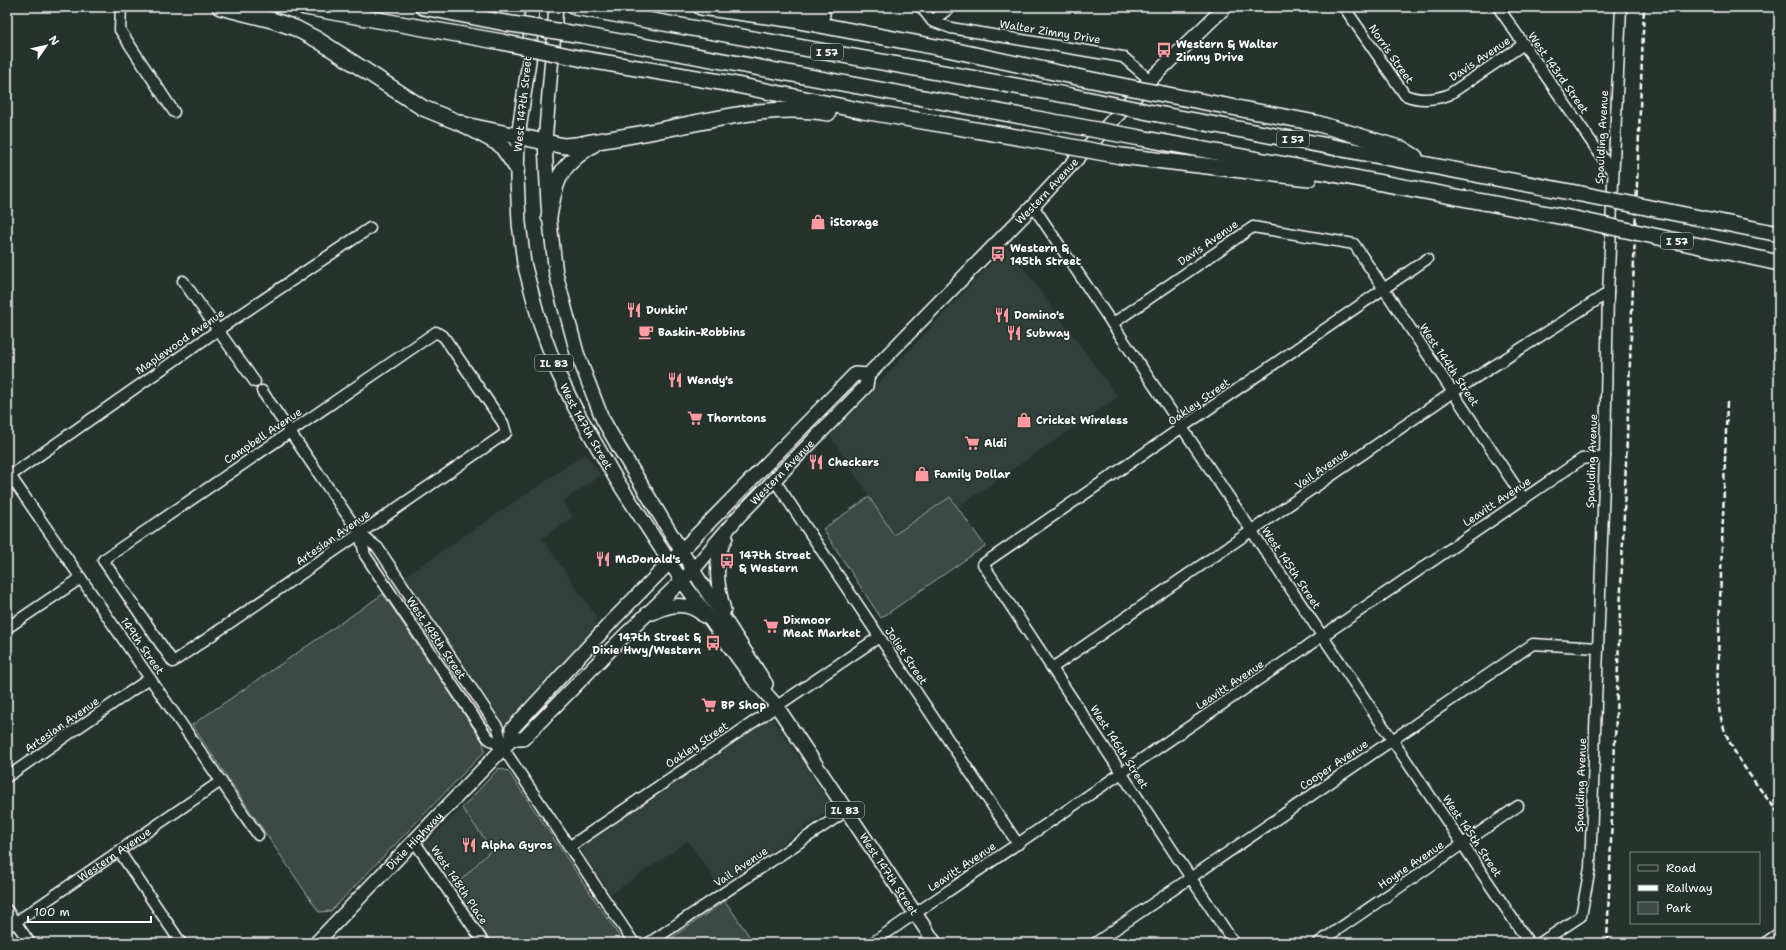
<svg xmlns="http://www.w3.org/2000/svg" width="1786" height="950" font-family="'Shantell Sans',sans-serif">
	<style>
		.built { fill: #333f3a }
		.green { fill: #3e4944; stroke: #9ea4a2 }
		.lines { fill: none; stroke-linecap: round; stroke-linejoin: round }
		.minor-casing { stroke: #fff; stroke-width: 13 }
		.major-casing { stroke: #fff; stroke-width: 16 }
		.highway-casing { stroke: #fff; stroke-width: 18 }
		.minor { stroke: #26332d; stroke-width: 10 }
		.major { stroke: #26332d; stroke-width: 13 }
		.highway { stroke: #26332d; stroke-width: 15 }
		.rail { stroke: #fff; stroke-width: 2.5; stroke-dasharray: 6 3; stroke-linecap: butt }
		.highway-bridge-casing { stroke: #fff; stroke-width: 18; stroke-linecap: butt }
		.highway-bridge { stroke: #26332d; stroke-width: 15 }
		.labels { text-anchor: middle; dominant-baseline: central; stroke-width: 3; stroke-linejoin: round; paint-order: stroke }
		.shield { fill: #26332d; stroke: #bec2c0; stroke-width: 1 }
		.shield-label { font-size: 10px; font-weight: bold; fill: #fff }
		.street-label { font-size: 11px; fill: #fff; stroke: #26332d }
		.poi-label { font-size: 11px; font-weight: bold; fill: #fff; stroke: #26332d; text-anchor: start }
	</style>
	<rect width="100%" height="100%" fill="#26332d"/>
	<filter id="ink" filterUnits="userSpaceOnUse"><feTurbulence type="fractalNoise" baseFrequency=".025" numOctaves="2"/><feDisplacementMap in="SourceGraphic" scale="8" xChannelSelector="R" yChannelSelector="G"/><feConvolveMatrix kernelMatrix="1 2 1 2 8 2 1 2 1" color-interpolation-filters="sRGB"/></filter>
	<g filter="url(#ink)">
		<!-- built -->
		<g class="built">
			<polygon points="1007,246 1118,397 958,507 950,498 894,535 830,435"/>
			<polygon points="585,454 601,475 562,502 573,517 542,538 597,618 595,628 508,721 504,723 500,721 404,577"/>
			<polygon points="771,717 804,764 833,808 720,887 688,841 611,894 579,848"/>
			<polygon points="462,808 492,849 453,888 425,844"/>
		</g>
		<!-- green -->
		<g class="green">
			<polygon points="869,497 894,535 950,497 985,546 881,618 823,529"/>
			<polygon points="383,594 483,742 485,751 331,911 319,912 192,725"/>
			<polygon points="499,768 508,771 624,943 491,943 453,888 492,849 462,808"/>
			<polygon points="725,901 754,943 664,943"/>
		</g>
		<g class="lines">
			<!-- minor casing -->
			<g class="minor-casing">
				<g id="minor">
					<polyline points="121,7 120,30 174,112"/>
					<polyline points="921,7 932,21 951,28 1123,57 1150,80"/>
					<path d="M1344 7 1405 95C1419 101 1433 100 1448 95L1524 44"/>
					<polyline points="1498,7 1613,173"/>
					<polyline points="932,21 951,7"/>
					<polyline points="1033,206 1529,943"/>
					<polyline points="183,281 255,382"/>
					<polyline points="1112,324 1253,227 1354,244 1524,499"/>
					<polygon points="436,332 444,337 503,423 506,433 173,662 103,560"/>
					<polyline points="262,391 360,534 378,548 498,728 503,748 634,943"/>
					<polyline points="7,471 258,835"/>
					<polyline points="7,478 218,330 370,228"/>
					<polyline points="775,481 1018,844"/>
					<polyline points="360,534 365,555 488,738 503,748"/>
					<polyline points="7,628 81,578"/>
					<polyline points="1052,668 1453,392 1608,293"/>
					<polyline points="7,777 150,678"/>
					<polyline points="414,841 484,943"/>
					<polyline points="569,847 879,637"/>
					<polyline points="119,851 181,943"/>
					<polyline points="7,910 30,943"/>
					<path id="s1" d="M7 928 221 781"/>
					<polyline points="649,943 846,811"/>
					<polyline points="872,943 1582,459 1605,456"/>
					<polyline points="1095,943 1533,644 1598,648"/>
					<polyline points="1234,943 983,564 1427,259"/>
					<polyline points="1318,943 1518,806"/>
					<polyline points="1540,943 1581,916 1590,868 1605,456 1608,293 1621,7"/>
					<polyline points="1765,943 1779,933"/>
				</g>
			</g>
			<!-- major casing -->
			<g class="major-casing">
				<g id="major">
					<path id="s2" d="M532 7 529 61 518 137 517 178 519 223 524 263 540 324 558 373 575 408 616 479 682 581 754 680 776 705 935 943"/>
					<polyline points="556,7 545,142 548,205 556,274 577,353 602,418 618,446 693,570 766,684"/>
					<path d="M724 610C717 586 713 560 726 537"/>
					<path d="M653 613C670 604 689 601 704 616"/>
					<polyline points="512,739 512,729 613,620 855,374 868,375"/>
					<path id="s3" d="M316 943 512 739H523L623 637 693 570 738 517 866 386 868 375 1033 206 1150 80 1225 7"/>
				</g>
			</g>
			<!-- highway casing -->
			<g class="highway-casing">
				<g id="highway">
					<polyline points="220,7 272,20 295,28 318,40 423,108 465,125 501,145 517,168"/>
					<polyline points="305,7 502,42"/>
					<polyline points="423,7 505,23"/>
					<polyline points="575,7 1071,96"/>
					<polyline points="701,7 788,19 952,50 1077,77"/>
					<polyline points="787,7 822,15"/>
					<polyline points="582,35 1048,121"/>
					<polyline points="583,59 732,84 863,111 1028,139"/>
					<polyline points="1168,95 1316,123 1402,149 1415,157"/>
					<polyline points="1158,114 1581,194"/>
					<path d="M465 125 564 146 576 145C609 139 642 134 675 127 726 117 776 104 828 113"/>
					<polyline points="1135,137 1575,219"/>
					<polyline points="1121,156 1309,178"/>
					<path d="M549 217C556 178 559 166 594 144"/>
				</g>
			</g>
			<!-- minor -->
			<use href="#minor" class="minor"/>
			<!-- major -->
			<use href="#major" class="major"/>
			<!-- highway -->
			<use href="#highway" class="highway"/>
			<!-- rail -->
			<g class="rail">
				<path d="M1727 402 1717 689C1718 701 1719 713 1723 725 1731 754 1761 790 1779 814"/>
				<polyline points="1776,458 1779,471"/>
				<polyline points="1607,943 1644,7"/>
			</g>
			<!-- highway-bridge casing -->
			<g class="highway-bridge-casing">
				<g id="highway-bridge">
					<polyline points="505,23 582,35"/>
					<polyline points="502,42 583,59"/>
					<polyline points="1077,77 1168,95"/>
					<polyline points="1071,96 1158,114"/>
					<polyline points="1048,121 1135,137"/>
					<polyline points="1028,139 1121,156"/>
					<polyline points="1581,194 1779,234"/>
					<polyline points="1575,219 1779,263"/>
				</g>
			</g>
			<!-- highway-bridge -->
			<use href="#highway-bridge" class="highway-bridge"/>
		</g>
	</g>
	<!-- icons -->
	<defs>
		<g id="bus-bare" transform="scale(1.2)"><path d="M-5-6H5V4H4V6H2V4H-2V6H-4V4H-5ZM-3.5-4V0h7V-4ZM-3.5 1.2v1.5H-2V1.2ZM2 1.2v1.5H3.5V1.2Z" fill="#ff9aa2" stroke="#26332d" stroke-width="2.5" paint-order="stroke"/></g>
		<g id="shop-bare" transform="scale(1.2)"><path d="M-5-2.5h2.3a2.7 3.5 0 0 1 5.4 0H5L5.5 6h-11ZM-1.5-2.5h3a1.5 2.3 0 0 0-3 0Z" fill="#ff9aa2" stroke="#26332d" stroke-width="2.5" paint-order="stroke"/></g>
		<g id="restaurant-bare" transform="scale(1.2)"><path d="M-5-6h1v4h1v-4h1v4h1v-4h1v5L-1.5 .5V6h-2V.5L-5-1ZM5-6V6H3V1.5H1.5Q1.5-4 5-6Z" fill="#ff9aa2" stroke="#26332d" stroke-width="2.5" paint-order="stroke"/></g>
		<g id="cafe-bare" transform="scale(1.2)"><path d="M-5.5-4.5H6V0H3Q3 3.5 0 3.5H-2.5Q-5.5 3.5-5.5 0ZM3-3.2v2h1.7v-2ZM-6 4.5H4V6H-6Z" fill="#ff9aa2" stroke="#26332d" stroke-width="2.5" paint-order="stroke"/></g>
		<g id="supermarket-bare" transform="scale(1.2)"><path d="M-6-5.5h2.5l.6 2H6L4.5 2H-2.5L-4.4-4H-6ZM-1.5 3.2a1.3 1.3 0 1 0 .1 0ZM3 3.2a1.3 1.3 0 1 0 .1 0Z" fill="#ff9aa2" stroke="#26332d" stroke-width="2.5" paint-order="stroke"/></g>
	</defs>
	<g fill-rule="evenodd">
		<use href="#bus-bare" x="1164" y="50"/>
		<use href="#shop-bare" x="818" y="222"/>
		<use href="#bus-bare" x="998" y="254"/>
		<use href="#restaurant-bare" x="634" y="310"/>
		<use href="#restaurant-bare" x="1002" y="315"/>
		<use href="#cafe-bare" x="646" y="332"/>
		<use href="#restaurant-bare" x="1014" y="333"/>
		<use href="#restaurant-bare" x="675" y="380"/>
		<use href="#supermarket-bare" x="695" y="418"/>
		<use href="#shop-bare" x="1024" y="420"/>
		<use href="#supermarket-bare" x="972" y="443"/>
		<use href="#restaurant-bare" x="816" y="462"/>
		<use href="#shop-bare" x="922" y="474"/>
		<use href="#restaurant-bare" x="603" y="559"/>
		<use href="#bus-bare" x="727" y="561"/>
		<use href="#supermarket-bare" x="771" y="626"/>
		<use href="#bus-bare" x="713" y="643"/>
		<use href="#supermarket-bare" x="709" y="705"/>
		<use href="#restaurant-bare" x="469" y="845"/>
	</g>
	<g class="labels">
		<!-- shield labels -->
		<g class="shield">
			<rect x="811" y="44" width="32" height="16" rx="3"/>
			<rect x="1277" y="131" width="32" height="16" rx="3"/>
			<rect x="1661" y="233" width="32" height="16" rx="3"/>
			<rect x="535" y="355" width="38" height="16" rx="3"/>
			<rect x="826" y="802" width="38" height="16" rx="3"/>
		</g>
		<g class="shield-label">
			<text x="827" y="52">I 57</text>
			<text x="1293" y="139">I 57</text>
			<text x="1677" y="241">I 57</text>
			<text x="554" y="363">IL 83</text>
			<text x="845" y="810">IL 83</text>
		</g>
		<!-- street labels -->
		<g class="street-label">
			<text transform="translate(1050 32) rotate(9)">Walter Zimny Drive</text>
			<text transform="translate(1391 54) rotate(55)">Norris Street</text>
			<text transform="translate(1480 59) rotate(-34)">Davis Avenue</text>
			<text transform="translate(1558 73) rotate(55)">West 143rd Street</text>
			<text transform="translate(523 104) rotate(-84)">West 147th Street</text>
			<text transform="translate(1602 137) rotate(-87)">Spaulding Avenue</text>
			<text stroke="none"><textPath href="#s3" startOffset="1054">Western Avenue</textPath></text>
			<text transform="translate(1208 243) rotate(-35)">Davis Avenue</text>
			<text transform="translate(180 342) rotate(-35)">Maplewood Avenue</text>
			<text transform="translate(1449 365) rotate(56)">West 144th Street</text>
			<text transform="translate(1199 402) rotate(-35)">Oakley Street</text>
			<text stroke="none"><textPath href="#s2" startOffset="433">West 147th Street</textPath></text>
			<text transform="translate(263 436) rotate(-34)">Campbell Avenue</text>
			<text transform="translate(1592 461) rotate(-88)">Spaulding Avenue</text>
			<text transform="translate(1322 469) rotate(-35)">Vail Avenue</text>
			<text stroke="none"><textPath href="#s3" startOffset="666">Western Avenue</textPath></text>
			<text transform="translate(1497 502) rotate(-34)">Leavitt Avenue</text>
			<text transform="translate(333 538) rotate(-35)">Artesian Avenue</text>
			<text transform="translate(1291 568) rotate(56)">West 145th Street</text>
			<text transform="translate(436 638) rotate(56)">West 148th Street</text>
			<text transform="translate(142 646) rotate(55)">149th Street</text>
			<text transform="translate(906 656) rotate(56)">Joliet Street</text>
			<text transform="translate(1230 685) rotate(-34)">Leavitt Avenue</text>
			<text transform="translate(62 725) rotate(-35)">Artesian Avenue</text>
			<text transform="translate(697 745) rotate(-34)">Oakley Street</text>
			<text transform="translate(1119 747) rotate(57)">West 146th Street</text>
			<text transform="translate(1334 765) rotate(-34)">Cooper Avenue</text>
			<text transform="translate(1581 785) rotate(-88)">Spaulding Avenue</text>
			<text transform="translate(1472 836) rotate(56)">West 145th Street</text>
			<text stroke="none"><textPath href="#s3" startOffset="142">Dixie Highway</textPath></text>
			<text stroke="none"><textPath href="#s1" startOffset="130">Western Avenue</textPath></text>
			<text transform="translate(1411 865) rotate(-34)">Hoyne Avenue</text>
			<text transform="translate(741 867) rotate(-34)">Vail Avenue</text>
			<text transform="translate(962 867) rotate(-34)">Leavitt Avenue</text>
			<text stroke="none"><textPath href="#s2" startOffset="974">West 147th Street</textPath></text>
			<text transform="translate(459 885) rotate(56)">West 148th Place</text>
		</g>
		<!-- poi labels -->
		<g class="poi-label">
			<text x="1176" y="44">Western &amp; Walter<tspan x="1176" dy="13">Zimny Drive</tspan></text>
			<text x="830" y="222">iStorage</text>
			<text x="1010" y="248">Western &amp;<tspan x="1010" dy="13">145th Street</tspan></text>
			<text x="646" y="310">Dunkin'</text>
			<text x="1014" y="315">Domino's</text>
			<text x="658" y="332">Baskin-Robbins</text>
			<text x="1026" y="333">Subway</text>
			<text x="687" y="380">Wendy's</text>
			<text x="707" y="418">Thorntons</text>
			<text x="1036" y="420">Cricket Wireless</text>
			<text x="984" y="443">Aldi</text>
			<text x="828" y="462">Checkers</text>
			<text x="934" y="474">Family Dollar</text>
			<text x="739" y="555">147th Street<tspan x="739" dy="13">&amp; Western</tspan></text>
			<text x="615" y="559">McDonald's</text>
			<text x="783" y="620">Dixmoor<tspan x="783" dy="13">Meat Market</tspan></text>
			<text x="701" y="637" text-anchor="end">147th Street &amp;<tspan x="701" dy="13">Dixie Hwy/Western</tspan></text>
			<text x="721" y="705">BP Shop</text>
			<text x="481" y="845">Alpha Gyros</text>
		</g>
	</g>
	<!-- margin -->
	<rect width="1786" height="950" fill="none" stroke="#26332d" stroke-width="24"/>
	<rect x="12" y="12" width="1762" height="926" fill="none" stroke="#fff" stroke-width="1.5" filter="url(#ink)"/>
	<!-- legend -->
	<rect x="1630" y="852" width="130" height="72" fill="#26332d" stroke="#7d8581"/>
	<rect x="1638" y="865" width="20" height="6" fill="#26332d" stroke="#7d8581"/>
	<text x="1666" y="872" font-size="12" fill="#ffffff">Road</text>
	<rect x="1638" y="885" width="20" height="6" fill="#ffffff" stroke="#7d8581"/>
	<text x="1666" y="892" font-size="12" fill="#ffffff">Railway</text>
	<rect x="1638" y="902" width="20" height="12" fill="#3e4944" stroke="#7d8581"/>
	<text x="1666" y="912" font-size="12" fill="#ffffff">Park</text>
	<!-- north arrow -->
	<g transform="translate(46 46) rotate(56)" stroke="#26332d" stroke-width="3" paint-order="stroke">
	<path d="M0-3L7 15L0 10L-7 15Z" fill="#ffffff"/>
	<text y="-6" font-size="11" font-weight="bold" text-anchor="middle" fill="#ffffff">N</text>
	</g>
	<!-- scale -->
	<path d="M28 916v6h123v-6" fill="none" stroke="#ffffff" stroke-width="2"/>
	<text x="34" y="916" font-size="12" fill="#ffffff" stroke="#26332d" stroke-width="3" paint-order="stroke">100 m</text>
</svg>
